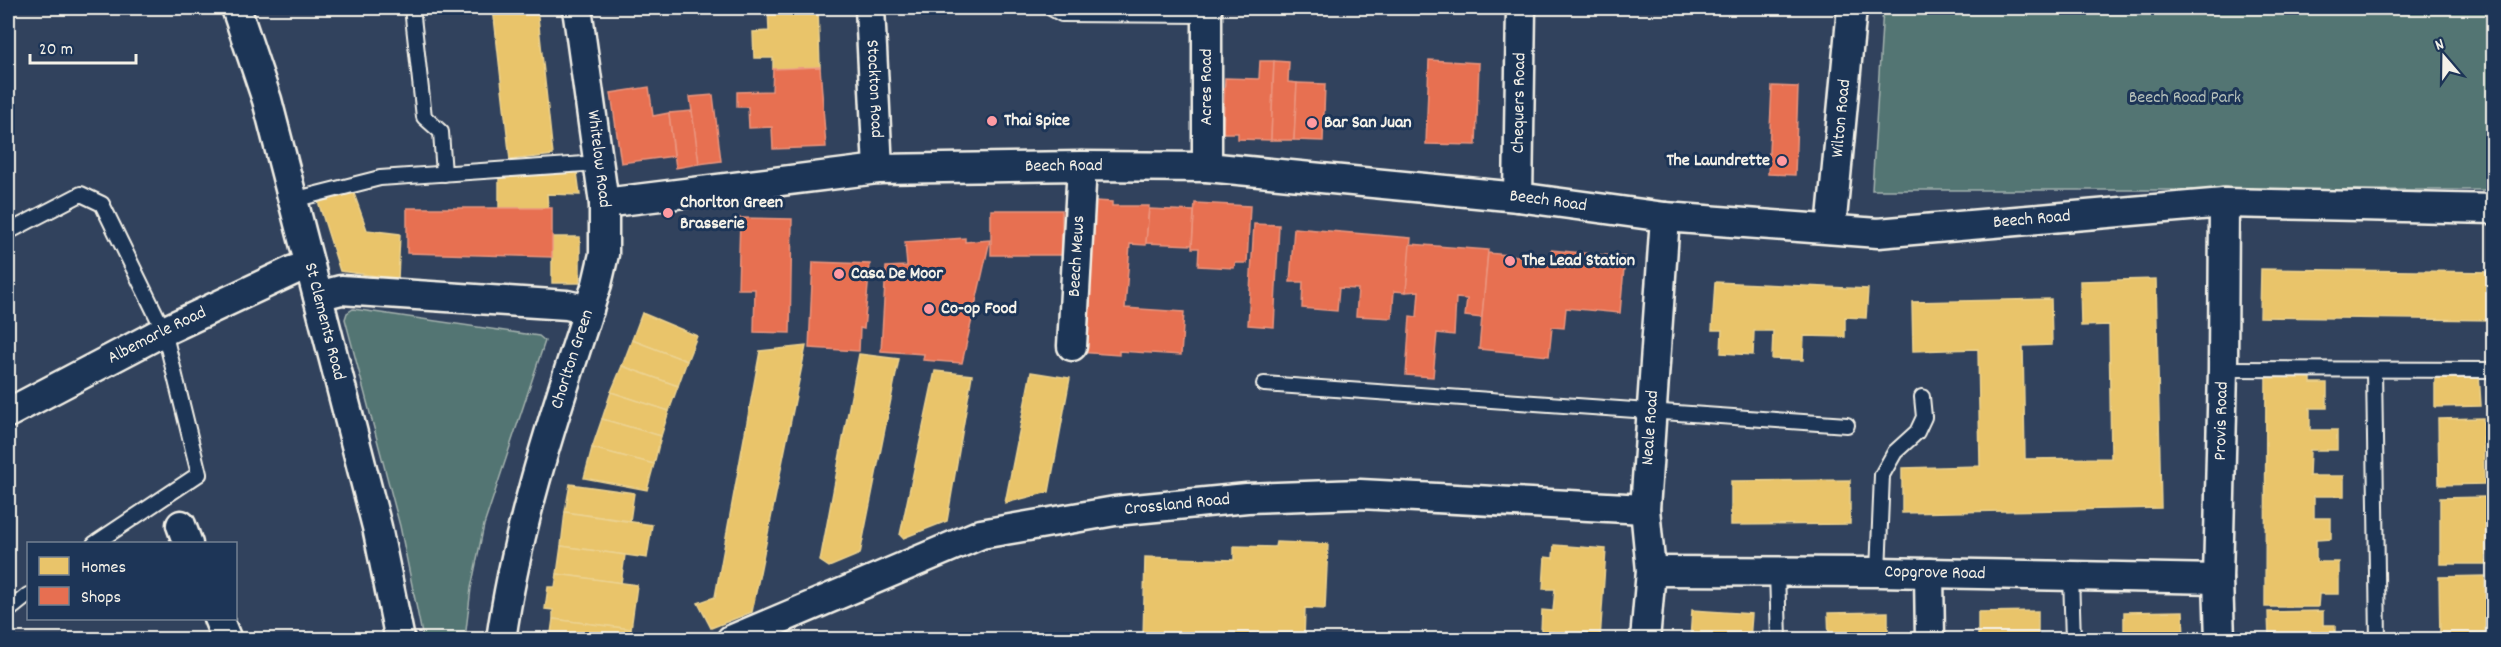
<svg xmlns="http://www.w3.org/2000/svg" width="2501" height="647" font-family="Dekko,sans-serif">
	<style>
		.green { fill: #537473; stroke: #a4b2ae; stroke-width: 1.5 }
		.homes { fill: #e9c46a; stroke: #ecd290; stroke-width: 1.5 }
		.shops { fill: #e76f51; stroke: #eb967e; stroke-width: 1.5 }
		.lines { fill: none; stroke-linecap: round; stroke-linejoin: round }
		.service-casing { stroke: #f4f1e8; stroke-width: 18 }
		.minor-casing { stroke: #f4f1e8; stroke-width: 33 }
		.service { stroke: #1d3557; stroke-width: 14 }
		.minor { stroke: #1d3557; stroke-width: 28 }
		.poi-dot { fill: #ff9aa2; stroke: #1d3557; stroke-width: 2 }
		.labels { text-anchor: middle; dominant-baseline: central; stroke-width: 6; stroke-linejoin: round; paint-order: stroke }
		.street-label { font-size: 18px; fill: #f4f1e8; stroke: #1d3557 }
		.park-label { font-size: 18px; fill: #b4bfb9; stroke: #1d3557 }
		.poi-label { font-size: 18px; font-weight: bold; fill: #f4f1e8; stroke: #1d3557; text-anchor: start }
	</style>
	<rect width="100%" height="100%" fill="#31425d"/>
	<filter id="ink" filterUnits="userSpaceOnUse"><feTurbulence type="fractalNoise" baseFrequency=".0167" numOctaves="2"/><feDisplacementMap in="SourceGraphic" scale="12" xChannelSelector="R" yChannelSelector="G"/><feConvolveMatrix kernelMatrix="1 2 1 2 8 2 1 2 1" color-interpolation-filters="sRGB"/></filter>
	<g filter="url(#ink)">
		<!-- green -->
		<g class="green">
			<polygon points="1883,8 2493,8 2493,190 1872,190"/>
			<polygon points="353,309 539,336 545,341 484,525 471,588 465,639 423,639 400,526 345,319 347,313"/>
		</g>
		<!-- homes -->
		<g class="homes">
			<polygon points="493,8 537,8 553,155 510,160"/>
			<polygon points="768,8 818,8 820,67 773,69 773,58 754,58 753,32 769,31"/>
			<polygon points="577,172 580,195 547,194 548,209 499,208 499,174"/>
			<polygon points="352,188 367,230 400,234 398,279 340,271 317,198"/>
			<rect x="552" y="237" width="28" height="46"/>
			<polygon points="2261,269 2494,272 2494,320 2260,317"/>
			<polygon points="2156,279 2161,508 1902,513 1902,468 1980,466 1978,349 1913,351 1912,302 2051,299 2052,345 2023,346 2025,459 2111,458 2109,325 2081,326 2080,281"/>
			<polygon points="1715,282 1868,289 1866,318 1845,317 1845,337 1804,336 1803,360 1772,359 1773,331 1754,331 1753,355 1721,353 1722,330 1712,330"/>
			<polygon points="642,313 697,336 687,361 632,340"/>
			<polygon points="632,340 687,361 678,386 622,366"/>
			<polygon points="806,346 752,612 711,628 698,603 715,597 760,351"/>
			<polygon points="859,354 899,359 860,554 829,567 820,561"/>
			<polygon points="622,366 678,386 669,411 611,392"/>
			<polygon points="935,371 972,375 947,521 903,538 900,535"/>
			<polygon points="1031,372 1070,378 1049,492 1005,503"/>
			<polygon points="2266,372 2311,372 2311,383 2327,383 2327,408 2310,408 2310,430 2337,430 2337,450 2310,450 2309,476 2344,476 2344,496 2314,496 2314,518 2331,518 2331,539 2316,540 2316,562 2339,562 2339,594 2319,594 2318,607 2265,607"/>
			<polygon points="2435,373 2479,374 2481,406 2435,407"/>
			<polygon points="611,392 669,411 661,436 602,419"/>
			<polygon points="2483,418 2484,484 2439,485 2438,419"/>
			<polygon points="602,419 661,436 654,464 592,448"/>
			<polygon points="592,448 654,464 647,490 584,478"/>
			<polygon points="1850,480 1850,524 1731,525 1731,481"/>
			<polygon points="570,484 634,493 630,521 565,512"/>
			<polygon points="2485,497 2486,564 2440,564 2440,498"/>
			<polygon points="565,512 652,525 647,558 561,546"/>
			<polygon points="1276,542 1328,544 1325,609 1305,608 1304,640 1195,636 1195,640 1143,640 1145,557 1234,560 1234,546 1275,547"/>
			<polygon points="1554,545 1606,549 1600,640 1553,640 1553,632 1541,632 1542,610 1553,611 1555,589 1543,589 1545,557 1553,558"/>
			<polygon points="561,546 625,555 621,583 557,574"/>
			<polygon points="557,574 637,585 631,629 553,619 553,610 545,609 548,587 555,587"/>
			<polygon points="2485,576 2485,640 2440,640 2439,577"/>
			<polygon points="1692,610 1752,614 1750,640 1690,640"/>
			<polygon points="2038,611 2038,640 1978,640 1978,612"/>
			<polygon points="2183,611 2184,640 2124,640 2124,612"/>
			<polygon points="2323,611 2323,625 2335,625 2335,640 2269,640 2268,612"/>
			<polygon points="1888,612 1888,640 1829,640 1828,613"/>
			<polygon points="553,619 631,629 630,640 550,640"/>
		</g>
		<!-- shops -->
		<g class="shops">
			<polygon points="1429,60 1479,63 1476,145 1426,144"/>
			<polygon points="1260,61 1274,61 1271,140 1238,139 1238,133 1223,133 1225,78 1259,79"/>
			<polygon points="1274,61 1289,62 1288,82 1297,83 1294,140 1271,140"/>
			<polygon points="820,67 826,147 773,149 772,127 749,128 748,107 737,107 737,92 772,91 773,69"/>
			<polygon points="1297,83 1325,84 1323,141 1294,140"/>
			<polygon points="1772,86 1798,87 1795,175 1768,174"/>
			<polygon points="649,87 653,116 669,113 674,156 621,163 611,93"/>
			<polygon points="713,95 721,161 699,164 690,97"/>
			<polygon points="692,111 699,164 676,168 669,113"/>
			<polygon points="1095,201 1112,202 1112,206 1149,206 1146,245 1130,244 1125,308 1184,312 1181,355 1119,351 1119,355 1078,352 1089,204 1095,205"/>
			<polygon points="1195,203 1250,206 1247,263 1235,263 1234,268 1198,266 1199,248 1192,248 1192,245"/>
			<polygon points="407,208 552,208 552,257 407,253"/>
			<polygon points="1149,209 1194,211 1192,245 1146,243"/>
			<rect x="991" y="210" width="71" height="45"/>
			<polygon points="740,218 792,219 790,333 754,332 755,289 738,289"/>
			<polygon points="1254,224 1279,225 1274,327 1248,325"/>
			<polygon points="1294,228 1411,238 1406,292 1394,291 1392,318 1356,316 1358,289 1339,288 1337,311 1302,308 1303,282 1290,282"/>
			<polygon points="965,238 965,242 990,240 962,363 923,360 924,354 881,351 886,267 907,266 905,242"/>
			<polygon points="1410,244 1488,250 1482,318 1465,316 1467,299 1456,298 1454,335 1437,333 1433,377 1406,375 1410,316 1417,317 1419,291 1406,292"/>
			<polygon points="1551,250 1625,257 1620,313 1566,308 1564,328 1552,327 1549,356 1479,349 1488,253 1550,259"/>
			<polygon points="813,262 870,264 864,329 860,328 859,351 809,348"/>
		</g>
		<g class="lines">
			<!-- service casing -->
			<g class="service-casing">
				<g id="service">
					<polyline points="412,8 424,117 441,132 444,174"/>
					<polyline points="1051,8 1062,14 1207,15"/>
					<polyline points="293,200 380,178 599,163"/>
					<polyline points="8,232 81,194 102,204 164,331 199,474 94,544"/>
					<polyline points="2223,369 2494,370"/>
					<polyline points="2374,370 2378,640"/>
					<polyline points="1264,384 1847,425"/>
					<polyline points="1777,571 1779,640"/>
					<polyline points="1878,572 1882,475 1895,452 1917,432 1924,417 1922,397"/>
					<polyline points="2071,576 2073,640"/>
					<polyline points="8,611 28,595"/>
				</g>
			</g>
			<!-- minor casing -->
			<g class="minor-casing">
				<g id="minor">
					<path id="s1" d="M236 8 267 100 310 266 377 527 400 640"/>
					<path id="s2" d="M870 8 878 169"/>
					<polyline points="1207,8 1207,167"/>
					<path id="s3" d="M1518 197 1521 8"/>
					<path id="s4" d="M604 203 878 169 1082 166 1207 167 1518 197 1665 217 1878 233 2224 203 2494 209"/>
					<path id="s5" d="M1831 229 1852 8"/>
					<polyline points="318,296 341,290 567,305 589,310"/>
					<path id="s6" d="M1072 346 1082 166"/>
					<path id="s7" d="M8 413 164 331 294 270 310 266"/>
					<polyline points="181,525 188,544"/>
					<path id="s8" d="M1651 571 1878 572 2218 579"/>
					<polyline points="1929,573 1930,640"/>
					<polyline points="218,618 227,640"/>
					<path id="s9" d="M501 640C518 518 559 401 597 284L604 254V203L577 8"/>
					<path id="s10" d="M731 640 981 534 1115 511 1247 498 1360 494 1645 509"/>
					<path id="s11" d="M1645 640 1651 571 1645 509 1665 217"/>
					<path id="s12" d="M2220 640 2218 579 2223 369 2224 203"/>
				</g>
			</g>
			<!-- service -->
			<use href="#service" class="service"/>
			<!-- minor -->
			<use href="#minor" class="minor"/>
		</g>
	</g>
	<!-- markers -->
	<g class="poi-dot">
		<circle cx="992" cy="121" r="6"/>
		<circle cx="1312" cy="123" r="6"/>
		<circle cx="1782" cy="161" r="6"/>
		<circle cx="668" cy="213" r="6"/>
		<circle cx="1510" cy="261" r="6"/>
		<circle cx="839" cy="274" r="6"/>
		<circle cx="929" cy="309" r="6"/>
	</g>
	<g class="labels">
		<!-- street labels -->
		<g class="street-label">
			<text transform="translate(1207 87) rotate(-90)">Acres Road</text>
			<text stroke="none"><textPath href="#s2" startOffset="81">Stockton Road</textPath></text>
			<text stroke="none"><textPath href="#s3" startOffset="94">Chequers Road</textPath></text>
			<text stroke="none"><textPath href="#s5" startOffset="111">Wilton Road</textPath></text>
			<text transform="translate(598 159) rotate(83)">Whitelow Road</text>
			<text stroke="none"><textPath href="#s4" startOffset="462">Beech Road</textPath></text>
			<text stroke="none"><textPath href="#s4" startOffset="948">Beech Road</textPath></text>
			<text stroke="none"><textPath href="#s4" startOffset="1434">Beech Road</textPath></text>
			<text stroke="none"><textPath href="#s6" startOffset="90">Beech Mews</textPath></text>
			<text stroke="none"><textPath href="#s1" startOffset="326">St Clements Road</textPath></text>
			<text stroke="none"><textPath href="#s7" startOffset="168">Albemarle Road</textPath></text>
			<text stroke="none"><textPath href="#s9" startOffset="290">Chorlton Green</textPath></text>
			<text stroke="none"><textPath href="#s12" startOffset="219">Provis Road</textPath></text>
			<text stroke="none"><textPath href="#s11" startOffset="213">Neale Road</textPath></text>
			<text stroke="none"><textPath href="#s10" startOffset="470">Crossland Road</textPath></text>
			<text stroke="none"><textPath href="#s8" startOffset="284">Copgrove Road</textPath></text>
		</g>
		<!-- park labels -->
		<g class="park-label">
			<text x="2185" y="98">Beech Road Park</text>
		</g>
		<!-- poi labels -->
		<g class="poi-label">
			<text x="1004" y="121">Thai Spice</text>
			<text x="1324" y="123">Bar San Juan</text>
			<text x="1770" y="161" text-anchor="end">The Laundrette</text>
			<text x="680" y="203">Chorlton Green<tspan x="680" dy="21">Brasserie</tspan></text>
			<text x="1522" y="261">The Lead Station</text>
			<text x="851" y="274">Casa De Moor</text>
			<text x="941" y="309">Co-op Food</text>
		</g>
	</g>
	<!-- margin -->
	<rect width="2501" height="647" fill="none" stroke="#1d3557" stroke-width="30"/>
	<rect x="15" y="15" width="2471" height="617" fill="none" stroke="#f4f1e8" stroke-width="2" filter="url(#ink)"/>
	<!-- legend -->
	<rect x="27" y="542" width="210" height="78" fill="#1d3557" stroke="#738091" stroke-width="1.5"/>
	<rect x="39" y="557" width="30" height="18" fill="#e9c46a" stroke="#738091" stroke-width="1.5"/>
	<text x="81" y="572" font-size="18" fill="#f4f1e8">Homes</text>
	<rect x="39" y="587" width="30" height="18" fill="#e76f51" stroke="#738091" stroke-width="1.5"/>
	<text x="81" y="602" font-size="18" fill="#f4f1e8">Shops</text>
	<!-- north arrow -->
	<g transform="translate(2444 57) rotate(340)" stroke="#1d3557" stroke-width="4.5" paint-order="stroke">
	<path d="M0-4.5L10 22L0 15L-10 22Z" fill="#f4f1e8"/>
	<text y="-9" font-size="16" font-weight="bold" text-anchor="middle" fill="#f4f1e8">N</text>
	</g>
	<!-- scale -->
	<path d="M30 54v9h106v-9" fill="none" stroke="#f4f1e8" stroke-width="3"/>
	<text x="39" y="54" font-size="18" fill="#f4f1e8" stroke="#1d3557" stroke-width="4.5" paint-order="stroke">20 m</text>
</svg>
